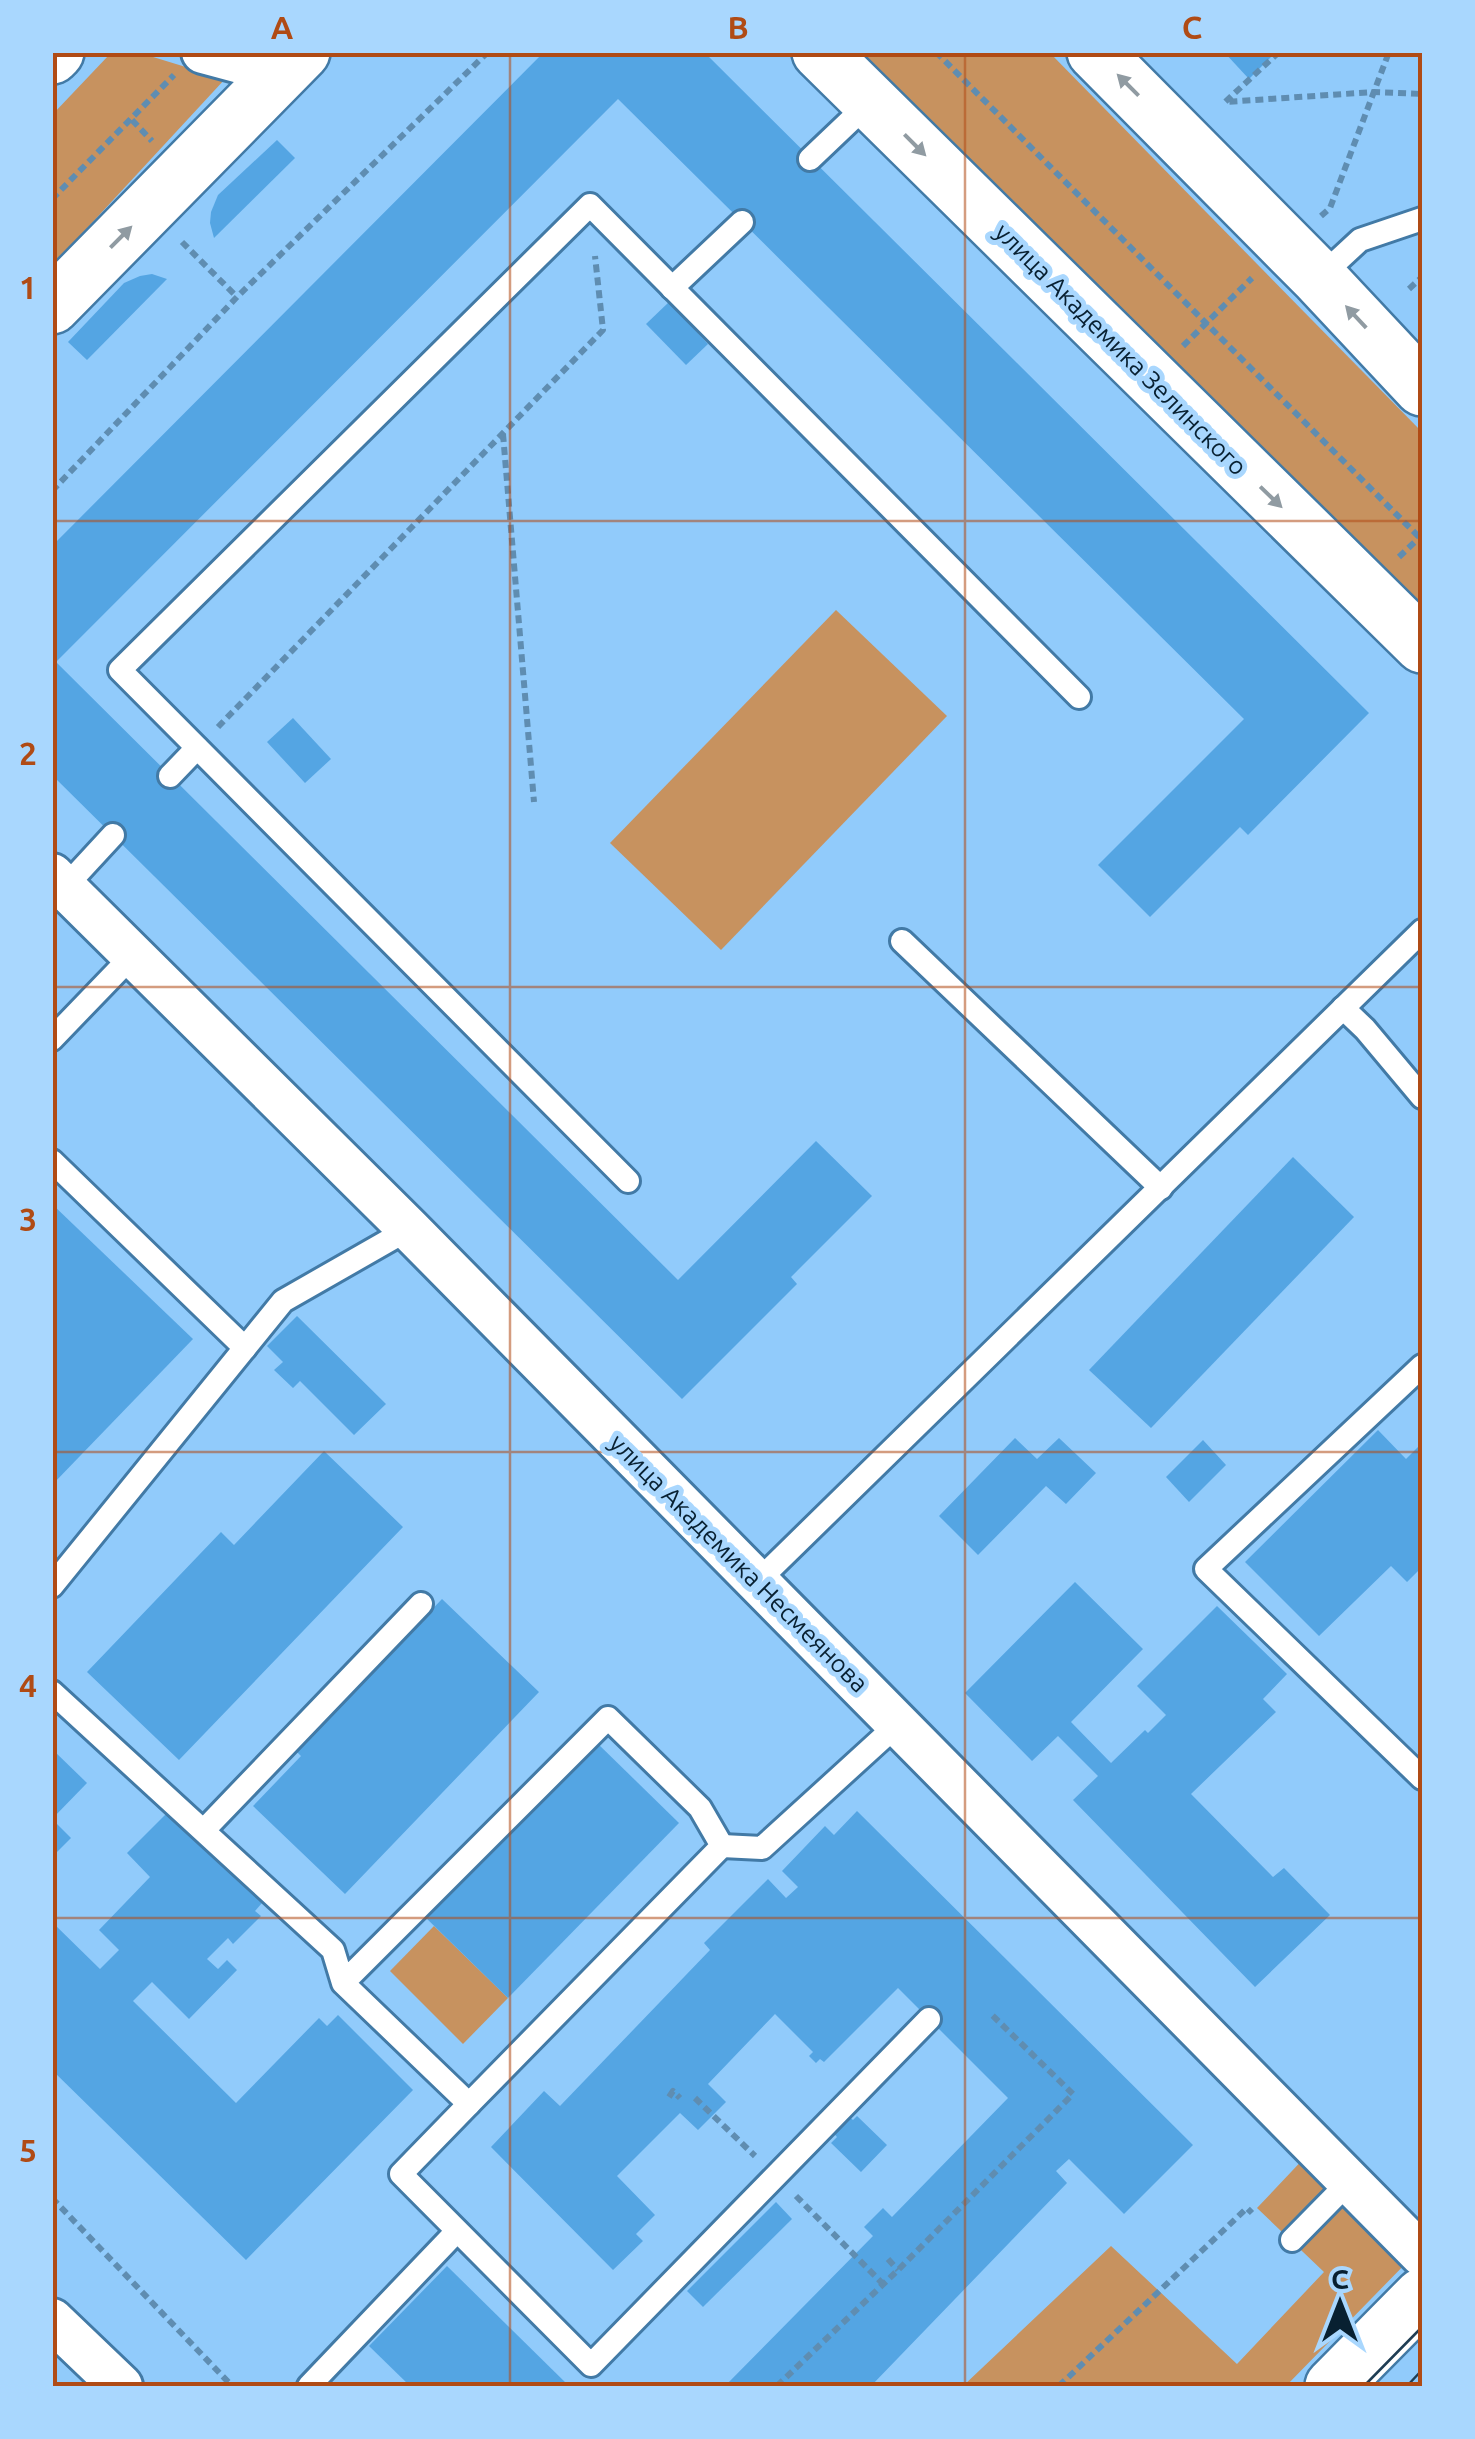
<svg xmlns="http://www.w3.org/2000/svg" width="1475" height="2439" font-family="Ubuntu,sans-serif">
	<style>
		.green { fill: #c7925f }
		.building { fill: #54a5e3 }
		.lines { fill: none; stroke-linecap: round; stroke-linejoin: round }
		.lane-casing { stroke: #427aa6; stroke-width: 28 }
		.street-casing { stroke: #427aa6; stroke-width: 48 }
		.secondary-casing { stroke: #427aa6; stroke-width: 60 }
		.primary-casing { stroke: #427aa6; stroke-width: 60 }
		.path { stroke: #5f8db1; stroke-width: 6; stroke-dasharray: 8 5; stroke-linecap: butt }
		.lane { stroke: #fff; stroke-width: 22 }
		.street { stroke: #fff; stroke-width: 42 }
		.secondary { stroke: #fff; stroke-width: 55 }
		.primary { stroke: #fff; stroke-width: 55 }
		.tram { stroke: #1f3d53; stroke-width: 2.5 }
		.oneway { fill: #909ba2 }
		.grid { fill: none; stroke: #b04b15; stroke-width: 2.5; stroke-opacity: 0.55 }
		.labels { text-anchor: middle; dominant-baseline: central; stroke-width: 10; stroke-linejoin: round; paint-order: stroke }
		.street-label { font-size: 25px; fill: #082031; stroke: #a9d7fe }
		.neatline { fill: none; stroke: #b04b15; stroke-width: 4 }
		.grid-label { font-size: 32px; text-anchor: middle; font-weight: bold; fill: #b04b15 }
	</style>
	<rect width="100%" height="100%" fill="#91cbfb"/>
	<!-- green -->
	<g class="green">
		<polygon points="122,53 140,53 225,79 53,265 53,114 109,55"/>
		<polygon points="851,53 1050,53 1422,432 1422,620"/>
		<polygon points="836,610 947,716 721,950 610,843"/>
		<polygon points="434,1926 508,1998 463,2044 390,1971"/>
		<polygon points="1309,2153 1413,2256 1286,2386 963,2386 1111,2246 1237,2364 1324,2272 1257,2208"/>
	</g>
	<!-- building -->
	<g class="building">
		<polygon points="544,52 704,52 1369,713 1248,835 1240,827 1150,917 1098,865 1244,719 618,99 56,662 678,1280 816,1141 872,1196 791,1277 797,1284 682,1399 52,775 52,546"/>
		<polygon points="1224,52 1276,52 1249,79"/>
		<polygon points="277,140 295,158 214,238 210,223 211,212 218,195"/>
		<polygon points="152,274 167,279 87,360 68,342 124,283 140,276"/>
		<polygon points="669,302 708,344 686,365 646,324"/>
		<polygon points="293,718 331,759 305,783 267,742"/>
		<polygon points="1293,1157 1354,1217 1151,1428 1089,1370"/>
		<polygon points="52,1204 193,1339 52,1485"/>
		<polygon points="297,1316 386,1404 354,1435 300,1381 293,1388 274,1370 283,1362 267,1346"/>
		<polygon points="1378,1430 1406,1459 1422,1443 1422,1567 1407,1582 1391,1566 1319,1636 1245,1562"/>
		<polygon points="1015,1438 1037,1459 1059,1438 1096,1473 1066,1504 1046,1486 978,1555 939,1516"/>
		<polygon points="1203,1440 1226,1465 1189,1502 1166,1477"/>
		<polygon points="324,1451 403,1527 179,1760 87,1672 221,1532 234,1545"/>
		<polygon points="1075,1582 1143,1649 1071,1722 1111,1763 1145,1730 1148,1733 1166,1715 1137,1686 1217,1606 1287,1674 1263,1699 1276,1712 1191,1794 1273,1877 1284,1868 1330,1915 1255,1987 1073,1800 1098,1776 1058,1736 1032,1761 965,1693"/>
		<polygon points="442,1599 539,1692 345,1894 253,1806 301,1756 296,1751"/>
		<polygon points="594,1740 679,1823 508,1998 423,1915"/>
		<polygon points="52,1749 87,1783 52,1819"/>
		<polygon points="169,1811 262,1903 255,1911 261,1916 233,1944 228,1938 207,1959 218,1969 227,1960 237,1970 189,2019 152,1982 133,2001 236,2103 319,2018 327,2026 338,2015 413,2090 246,2260 52,2070 52,1922 100,1969 119,1950 99,1930 150,1877 127,1853"/>
		<polygon points="857,1811 1193,2145 1124,2214 1069,2159 1056,2171 1067,2183 871,2386 725,2386 873,2236 864,2227 883,2208 892,2217 1008,2098 898,1988 824,2062 820,2059 816,2063 809,2056 813,2052 775,2014 708,2084 726,2102 698,2130 680,2113 617,2176 655,2215 636,2234 643,2241 613,2270 491,2147 544,2091 560,2106 710,1950 704,1943 768,1879 786,1898 798,1887 782,1871 825,1826 834,1835"/>
		<polygon points="52,1819 71,1838 52,1857"/>
		<polygon points="844,2112 853,2120 857,2116 887,2145 861,2172 831,2143 837,2137 829,2128"/>
		<polygon points="776,2202 792,2219 703,2307 687,2291"/>
		<polygon points="447,2266 569,2386 410,2386 369,2346"/>
	</g>
	<g class="lines">
		<!-- lane casing -->
		<g class="lane-casing">
			<g id="lane">
				<polyline points="810,159 871,101"/>
				<polyline points="1319,278 1360,240 1422,219"/>
				<polyline points="672,288 742,222"/>
				<polyline points="170,776 197,748"/>
				<polyline points="65,887 113,835"/>
				<polyline points="902,941 1161,1188"/>
				<polyline points="1343,1008 1365,1029 1422,1097"/>
				<polyline points="52,1039 133,955"/>
				<polyline points="52,1161 245,1348"/>
				<polyline points="628,1181 120,670 590,205 1079,697"/>
				<polyline points="1422,1366 1206,1569 1422,1778"/>
				<polyline points="757,1582 1422,931"/>
				<polyline points="52,1586 283,1301 409,1229"/>
				<polyline points="52,1692 333,1950 343,1983 469,2104 722,1846 700,1808 608,1718 343,1983"/>
				<polyline points="204,1830 421,1604"/>
				<polyline points="722,1846 762,1848 898,1724"/>
				<polyline points="469,2104 401,2174 591,2365 929,2019"/>
				<polyline points="1292,2240 1350,2181"/>
				<polyline points="309,2386 457,2231"/>
			</g>
		</g>
		<!-- street casing -->
		<g class="street-casing">
			<g id="street">
				<polyline points="203,52 281,73"/>
				<polyline points="52,875 409,1229 1422,2255"/>
				<polyline points="52,2320 121,2386"/>
			</g>
		</g>
		<!-- secondary casing -->
		<g class="secondary-casing">
			<g id="secondary">
				<polyline points="820,52 1422,645"/>
				<polyline points="1095,52 1319,278 1422,388"/>
				<polyline points="52,306 302,52"/>
				<polyline points="1333,2386 1422,2296"/>
			</g>
		</g>
		<!-- primary casing -->
		<g class="primary-casing">
			<polyline id="primary" points="52,56 56,52"/>
		</g>
		<!-- path -->
		<g class="path">
			<polyline points="936,52 1422,540"/>
			<polyline points="1279,52 1225,102 1374,92 1422,94"/>
			<polyline points="132,120 152,141"/>
			<polyline points="52,199 174,75"/>
			<polyline points="1321,216 1330,208 1389,52"/>
			<polyline points="182,242 237,297"/>
			<polyline points="1409,289 1422,277"/>
			<polyline points="1183,346 1252,278"/>
			<polyline points="503,434 534,802"/>
			<polyline points="52,491 237,297 488,52"/>
			<polyline points="1399,557 1420,537"/>
			<polyline points="218,727 603,330 595,256"/>
			<polyline points="669,2097 673,2091 680,2098"/>
			<polyline points="695,2098 755,2156"/>
			<polyline points="796,2196 883,2284"/>
			<polyline points="52,2198 232,2386"/>
			<polyline points="888,2259 898,2270"/>
			<polyline points="777,2386 898,2270 1073,2094 992,2015"/>
			<polyline points="1059,2386 1247,2208 1252,2213"/>
		</g>
		<!-- lane -->
		<use href="#lane" class="lane"/>
		<!-- street -->
		<use href="#street" class="street"/>
		<!-- secondary -->
		<use href="#secondary" class="secondary"/>
		<!-- primary -->
		<use href="#primary" class="primary"/>
		<!-- tram -->
		<g class="tram">
			<polyline points="1364,2386 1422,2327"/>
			<polyline points="1407,2386 1422,2370"/>
		</g>
	</g>
	<!-- one-way arrows -->
	<defs><path id="oneway-solid" d="M-6-.8H1V-3.2L6.5 0L1 3.2V.8H-6Z" transform="scale(2.5)"/></defs>
	<g class="oneway">
		<use href="#oneway-solid" transform="translate(1128 85) rotate(-135)"/>
		<use href="#oneway-solid" transform="translate(915 145) rotate(45)"/>
		<use href="#oneway-solid" transform="translate(121 237) rotate(-45)"/>
		<use href="#oneway-solid" transform="translate(1356 317) rotate(-133)"/>
		<use href="#oneway-solid" transform="translate(1271 497) rotate(44)"/>
	</g>
	<!-- grid -->
	<path class="grid" d="M510 52V2386M965 52V2386M52 521H1422M52 987H1422M52 1452H1422M52 1918H1422"/>
	<g class="labels">
		<!-- street labels -->
		<g class="street-label">
			<text transform="translate(1121 349) rotate(45)">улица Академика Зелинского</text>
			<text transform="translate(739 1563) rotate(45)">улица Академика Несмеянова</text>
		</g>
	</g>
	<!-- border -->
	<rect width="1475" height="2439" fill="none" stroke="#a9d7fe" stroke-width="110"/>
	<!-- north arrow -->
	<g transform="translate(1340 2304)" stroke="#a9d7fe" stroke-width="8" paint-order="stroke">
	<path d="M0-8L18 38L0 25L-18 38Z" fill="#082031"/>
	<text y="-15" font-size="28" font-weight="bold" text-anchor="middle" fill="#082031">С</text>
	</g>
	<rect x="55" y="55" width="1365" height="2329" class="neatline"/>
	<g class="grid-label">
		<text x="282" y="39">A</text>
		<text x="738" y="39">B</text>
		<text x="1192" y="39">C</text>
		<text x="28" y="299">1</text>
		<text x="28" y="765">2</text>
		<text x="28" y="1231">3</text>
		<text x="28" y="1697">4</text>
		<text x="28" y="2162">5</text>
	</g>
</svg>
